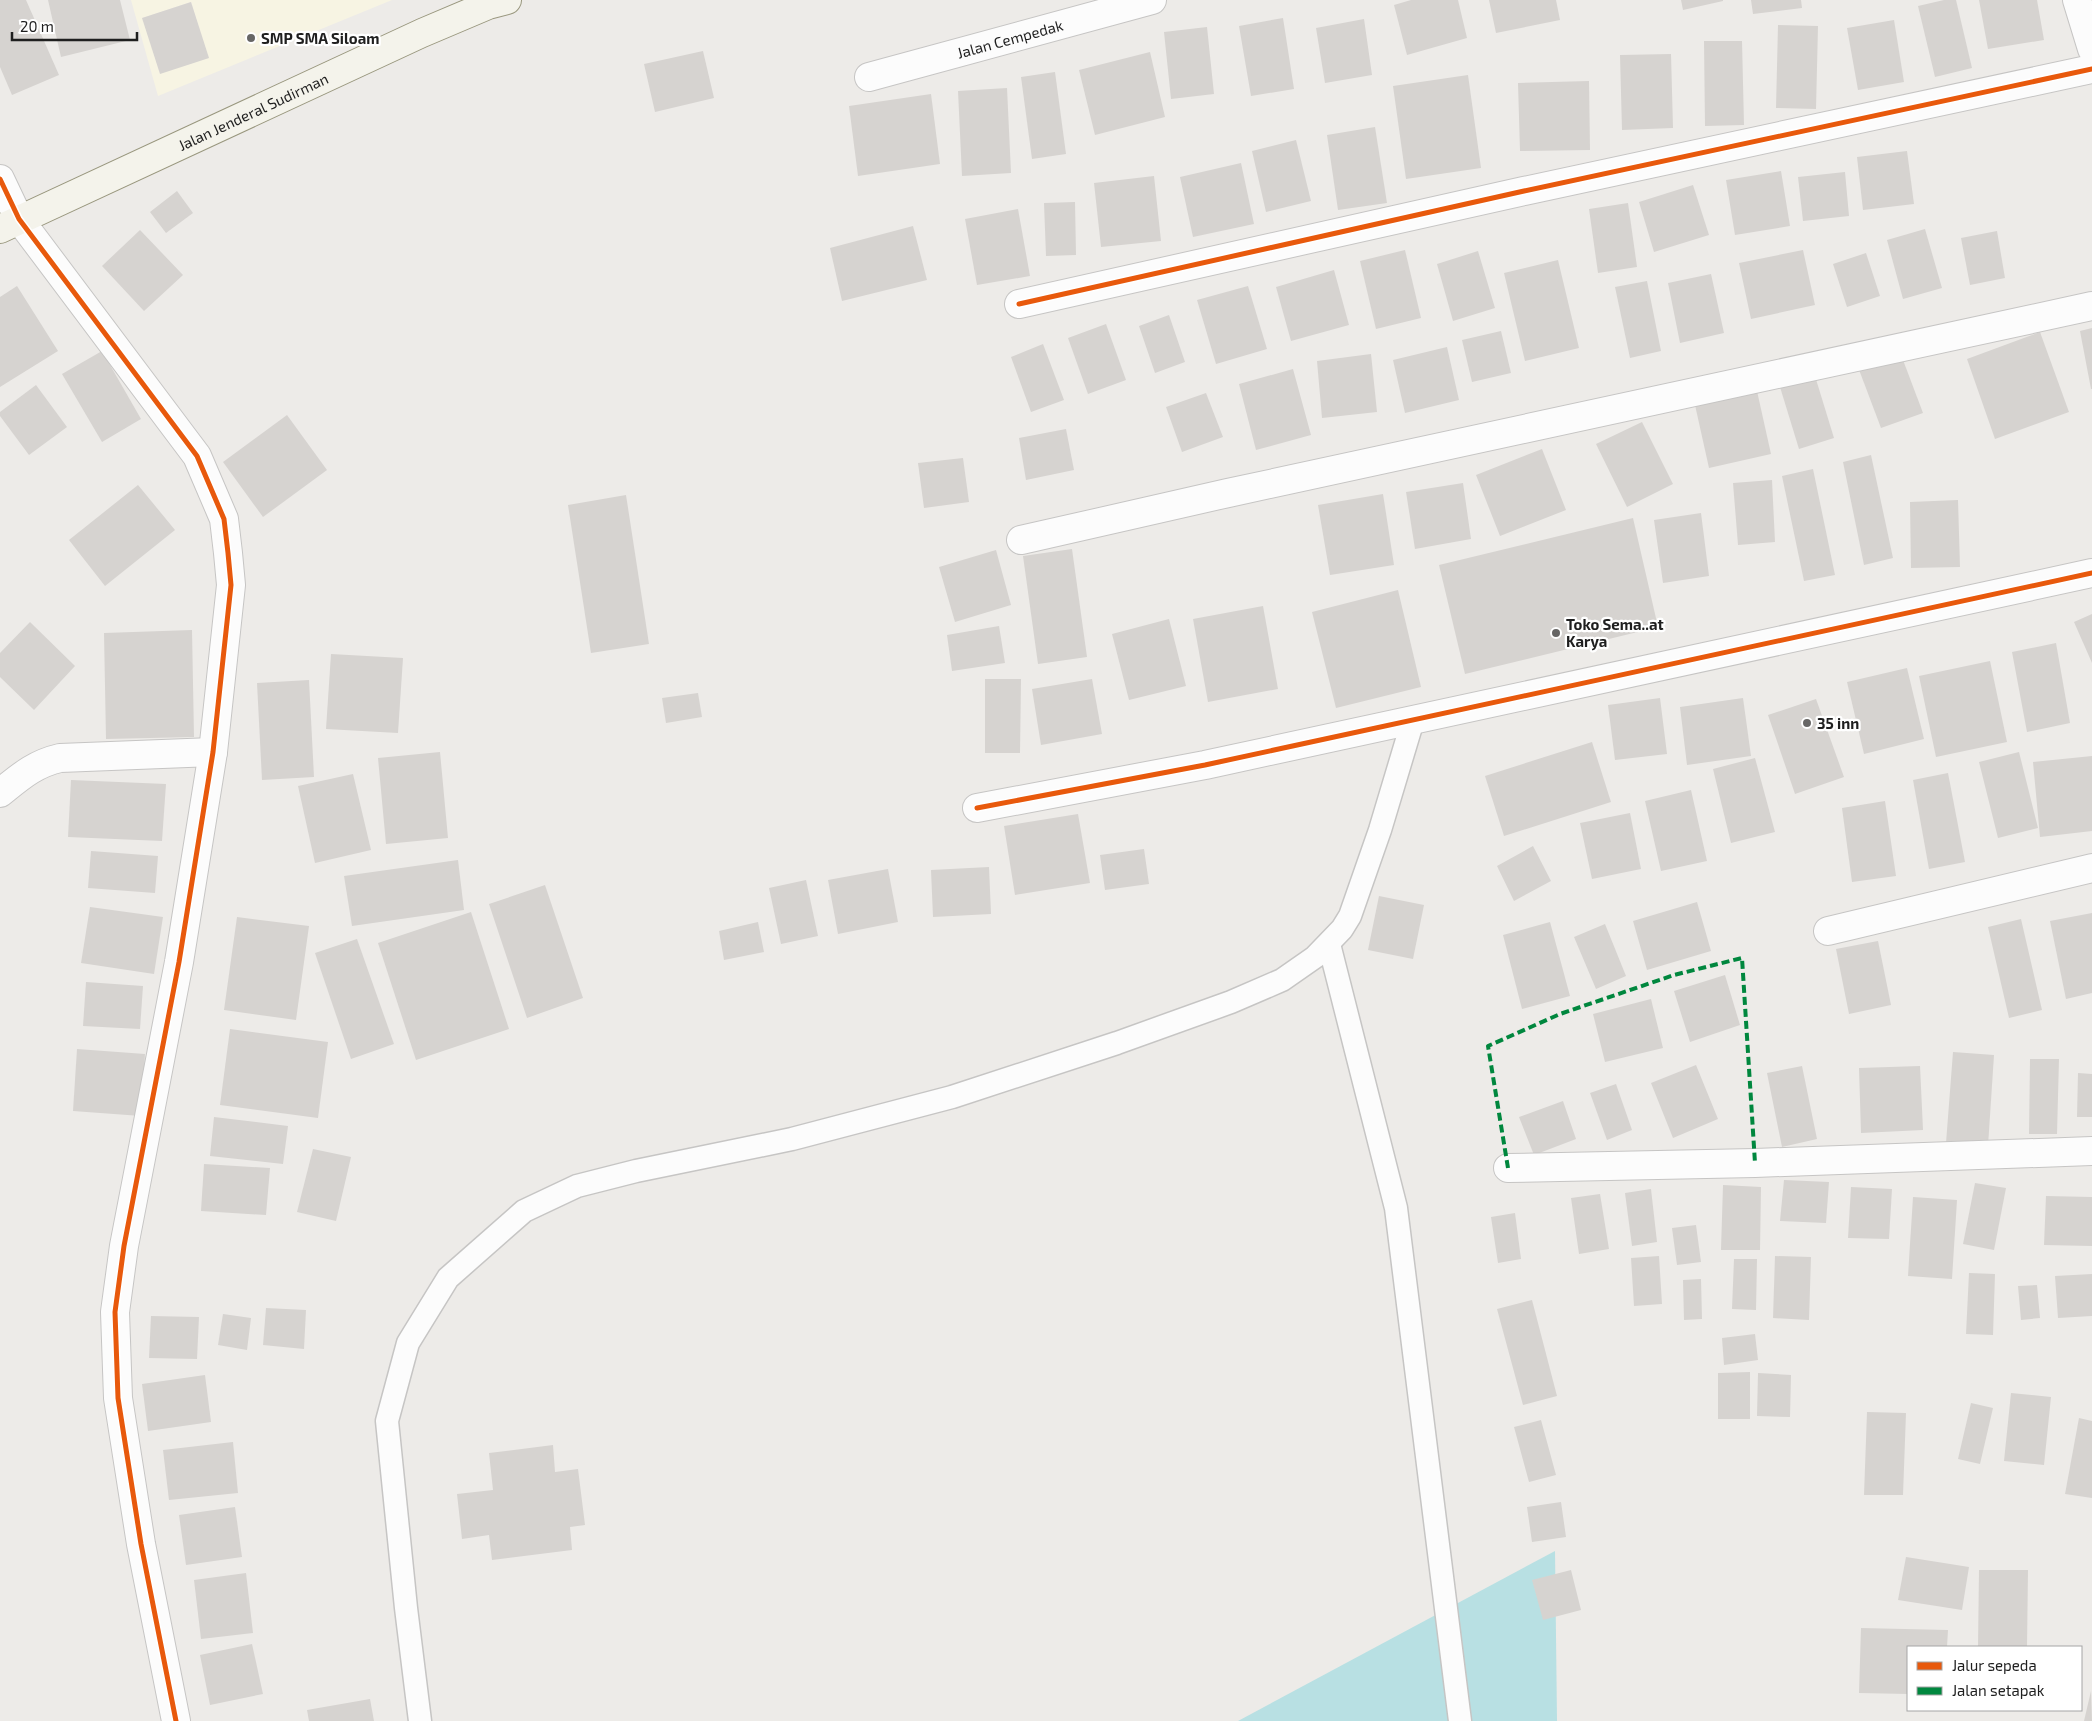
<svg xmlns="http://www.w3.org/2000/svg" width="2092" height="1721" font-family="'Exo 2',sans-serif">
	<style>
		.education { fill: #f7f4e3; fill-rule: evenodd }
		.water { fill: #b8e0e3 }
		.building { fill: #d6d3d0 }
		.lines { fill: none; stroke-linecap: round; stroke-linejoin: round }
		.lane-casing { stroke: #c6c5c4; stroke-width: 25 }
		.street-casing { stroke: #c6c5c4; stroke-width: 30 }
		.secondary-casing { stroke: #99977e; stroke-width: 30 }
		.lane { stroke: #fcfcfc; stroke-width: 22 }
		.street { stroke: #fcfcfc; stroke-width: 28 }
		.secondary { stroke: #f4f3eb; stroke-width: 28 }
		.quiet { stroke: #00873e; stroke-width: 4; stroke-dasharray: 8 4; stroke-linecap: butt }
		.cycleway-casing { stroke: #fff; stroke-width: 8 }
		.cycleway { stroke: #e8590c; stroke-width: 5 }
		.poi-dot { fill: #676665; stroke: #fff; stroke-width: 2 }
		.labels { text-anchor: middle; dominant-baseline: central; stroke-width: 4.5; stroke-linejoin: round; paint-order: stroke }
		.poi-label { font-size: 15px; font-weight: bold; fill: #1f1f1f; stroke: #fff; text-anchor: start }
		.street-label { font-size: 15px; fill: #1f1f1f; stroke: #fff }
	</style>
	<rect width="100%" height="100%" fill="#edebe8"/>
	<!-- education -->
	<path class="education" d="M131 0H392L158 96ZM191 2 208 58 160 73 143 18Z"/>
	<!-- water -->
	<polygon class="water" points="1555,1551 1557,1721 1238,1721"/>
	<!-- building -->
	<g class="building">
		<polygon points="0,0 26,0 59,75 12,95 0,67"/>
		<polygon points="48,0 120,0 130,40 61,57"/>
		<polygon points="1411,0 1458,0 1467,38 1407,55 1394,5"/>
		<polygon points="1489,0 1556,0 1560,20 1496,33"/>
		<polygon points="1681,0 1723,0 1723,1 1683,10"/>
		<polygon points="1751,0 1801,0 1802,8 1753,14"/>
		<polygon points="1944,0 1956,0 1972,68 1935,77 1918,6"/>
		<polygon points="1979,0 2037,0 2044,40 1988,49"/>
		<polygon points="191,2 209,58 160,74 142,18"/>
		<polygon points="1283,18 1294,89 1251,96 1239,26"/>
		<polygon points="1364,19 1372,75 1325,83 1316,28"/>
		<polygon points="1894,20 1904,82 1858,90 1847,28"/>
		<polygon points="1778,25 1818,26 1816,109 1776,108"/>
		<polygon points="1207,27 1214,94 1171,99 1164,32"/>
		<polygon points="1704,41 1742,41 1744,125 1705,126"/>
		<polygon points="703,51 714,98 655,112 644,64"/>
		<polygon points="1150,52 1165,117 1095,135 1079,70"/>
		<polygon points="1671,54 1673,128 1622,130 1620,55"/>
		<polygon points="1055,72 1066,154 1032,159 1021,77"/>
		<polygon points="1468,75 1481,168 1406,179 1393,86"/>
		<polygon points="1589,81 1590,150 1520,151 1518,83"/>
		<polygon points="1007,88 1011,173 962,176 958,91"/>
		<polygon points="931,94 940,164 858,176 849,106"/>
		<polygon points="1375,127 1387,203 1338,210 1327,135"/>
		<polygon points="1296,140 1311,201 1266,212 1252,151"/>
		<polygon points="1907,151 1914,204 1863,210 1857,157"/>
		<polygon points="1241,163 1254,224 1193,237 1180,177"/>
		<polygon points="1781,171 1790,226 1735,235 1726,180"/>
		<polygon points="1845,172 1849,216 1803,221 1798,177"/>
		<polygon points="1154,176 1161,241 1101,247 1094,183"/>
		<polygon points="1693,185 1709,235 1654,252 1639,202"/>
		<polygon points="177,191 193,213 166,233 150,212"/>
		<polygon points="1075,202 1076,255 1046,256 1044,203"/>
		<polygon points="1628,203 1637,267 1598,273 1589,209"/>
		<polygon points="1018,209 1030,276 977,285 965,219"/>
		<polygon points="913,226 927,280 842,301 830,248"/>
		<polygon points="1925,229 1942,288 1903,299 1887,240"/>
		<polygon points="140,230 183,275 144,311 102,266"/>
		<polygon points="1997,231 2005,278 1970,285 1961,238"/>
		<polygon points="1405,250 1421,318 1376,329 1360,261"/>
		<polygon points="1803,250 1815,305 1751,319 1739,263"/>
		<polygon points="1478,251 1495,308 1453,321 1437,264"/>
		<polygon points="1866,253 1880,296 1847,307 1833,264"/>
		<polygon points="1558,260 1579,348 1525,361 1504,273"/>
		<polygon points="1334,270 1349,325 1291,341 1276,287"/>
		<polygon points="1711,274 1724,333 1680,343 1668,283"/>
		<polygon points="1647,281 1661,351 1630,358 1615,287"/>
		<polygon points="17,286 58,351 0,387 0,297"/>
		<polygon points="1248,286 1267,349 1216,364 1197,300"/>
		<polygon points="1169,315 1185,362 1155,373 1139,326"/>
		<polygon points="1106,324 1126,380 1088,394 1068,338"/>
		<polygon points="2092,328 2092,389 2091,389 2080,331"/>
		<polygon points="1501,331 1511,373 1472,382 1462,340"/>
		<polygon points="2040,332 2069,412 1995,439 1967,359"/>
		<polygon points="1043,344 1064,400 1031,412 1011,357"/>
		<polygon points="1447,347 1459,400 1405,413 1393,360"/>
		<polygon points="102,351 141,419 102,442 62,374"/>
		<polygon points="1900,352 1923,413 1881,428 1858,367"/>
		<polygon points="1371,354 1377,412 1322,418 1317,361"/>
		<polygon points="1293,369 1311,435 1256,450 1239,384"/>
		<polygon points="1815,376 1834,438 1799,449 1780,387"/>
		<polygon points="36,385 67,427 29,455 0,416 0,412"/>
		<polygon points="1757,391 1771,454 1709,468 1695,405"/>
		<polygon points="1206,393 1223,437 1182,452 1166,407"/>
		<polygon points="287,415 327,470 263,517 223,462"/>
		<polygon points="1642,422 1673,484 1627,507 1596,444"/>
		<polygon points="1066,429 1074,470 1026,480 1019,438"/>
		<polygon points="1542,449 1566,510 1500,536 1476,475"/>
		<polygon points="1871,455 1893,558 1864,565 1843,462"/>
		<polygon points="963,458 969,502 924,508 918,463"/>
		<polygon points="1813,469 1835,575 1804,581 1782,476"/>
		<polygon points="1772,480 1775,542 1738,545 1733,483"/>
		<polygon points="1463,483 1471,539 1415,549 1406,492"/>
		<polygon points="138,485 175,530 105,586 69,540"/>
		<polygon points="1383,494 1394,565 1330,575 1318,505"/>
		<polygon points="626,495 649,644 591,653 568,505"/>
		<polygon points="1958,500 1960,567 1911,568 1910,502"/>
		<polygon points="1701,513 1709,576 1663,583 1654,520"/>
		<polygon points="1633,518 1658,627 1465,674 1439,565"/>
		<polygon points="1072,549 1087,657 1038,664 1023,556"/>
		<polygon points="996,550 1011,605 955,622 939,567"/>
		<polygon points="1398,590 1421,687 1336,708 1312,612"/>
		<polygon points="1263,606 1278,689 1208,702 1193,619"/>
		<polygon points="2092,614 2092,663 2074,622"/>
		<polygon points="1169,619 1186,686 1129,700 1112,634"/>
		<polygon points="30,622 75,666 34,710 0,677 0,653"/>
		<polygon points="999,626 1005,663 952,671 947,635"/>
		<polygon points="192,630 194,737 106,739 104,633"/>
		<polygon points="2056,643 2070,723 2027,732 2012,652"/>
		<polygon points="331,654 403,658 398,733 326,729"/>
		<polygon points="1990,661 2007,742 1936,757 1919,676"/>
		<polygon points="1907,668 1924,739 1864,754 1847,682"/>
		<polygon points="985,679 1021,679 1020,753 985,753"/>
		<polygon points="1092,679 1102,734 1041,745 1032,689"/>
		<polygon points="309,680 314,777 262,780 257,683"/>
		<polygon points="698,693 702,717 666,723 662,698"/>
		<polygon points="1660,698 1667,754 1615,760 1608,705"/>
		<polygon points="1743,698 1751,756 1687,765 1680,707"/>
		<polygon points="1816,699 1844,777 1795,794 1768,715"/>
		<polygon points="1592,742 1611,802 1504,836 1485,776"/>
		<polygon points="440,752 448,838 386,844 378,758"/>
		<polygon points="2019,752 2038,828 1998,838 1979,762"/>
		<polygon points="2092,756 2092,831 2040,837 2033,762"/>
		<polygon points="1755,758 1775,832 1731,843 1713,769"/>
		<polygon points="1948,773 1965,862 1929,869 1913,780"/>
		<polygon points="353,774 371,850 315,863 298,786"/>
		<polygon points="71,780 166,784 162,841 68,837"/>
		<polygon points="1691,790 1707,861 1661,871 1645,801"/>
		<polygon points="1885,801 1896,876 1852,882 1842,808"/>
		<polygon points="1630,813 1641,869 1592,879 1580,823"/>
		<polygon points="1078,814 1090,883 1015,895 1004,826"/>
		<polygon points="1533,846 1551,881 1514,901 1497,866"/>
		<polygon points="1144,849 1149,884 1105,890 1100,855"/>
		<polygon points="91,851 158,856 155,893 88,888"/>
		<polygon points="458,860 464,910 352,926 344,876"/>
		<polygon points="989,867 991,914 933,917 931,870"/>
		<polygon points="888,869 898,922 838,934 828,880"/>
		<polygon points="806,880 818,936 781,944 769,888"/>
		<polygon points="545,885 583,998 527,1018 489,904"/>
		<polygon points="1379,896 1424,905 1413,959 1368,950"/>
		<polygon points="1697,902 1711,951 1647,970 1633,921"/>
		<polygon points="90,907 163,917 154,974 81,963"/>
		<polygon points="471,912 509,1029 416,1060 378,943"/>
		<polygon points="2092,913 2092,993 2066,999 2050,921"/>
		<polygon points="237,917 309,926 296,1020 224,1010"/>
		<polygon points="2021,919 2042,1010 2009,1018 1988,927"/>
		<polygon points="758,922 764,952 724,960 719,931"/>
		<polygon points="1550,922 1570,996 1522,1009 1503,935"/>
		<polygon points="1605,924 1626,976 1596,989 1574,937"/>
		<polygon points="357,939 394,1044 351,1059 315,953"/>
		<polygon points="1878,941 1891,1005 1849,1014 1836,949"/>
		<polygon points="1725,975 1740,1025 1690,1042 1674,991"/>
		<polygon points="86,982 143,986 140,1029 83,1026"/>
		<polygon points="1651,999 1663,1048 1605,1062 1593,1014"/>
		<polygon points="230,1029 328,1042 318,1118 220,1105"/>
		<polygon points="77,1049 145,1054 141,1116 73,1111"/>
		<polygon points="1953,1052 1994,1055 1988,1146 1946,1143"/>
		<polygon points="2030,1059 2059,1059 2057,1134 2029,1134"/>
		<polygon points="1696,1065 1718,1119 1673,1138 1651,1083"/>
		<polygon points="1802,1066 1817,1139 1782,1147 1767,1073"/>
		<polygon points="1920,1066 1923,1130 1861,1133 1859,1068"/>
		<polygon points="2078,1073 2092,1074 2092,1117 2077,1117"/>
		<polygon points="1616,1084 1632,1130 1607,1140 1590,1093"/>
		<polygon points="1563,1101 1576,1139 1534,1155 1519,1117"/>
		<polygon points="214,1117 288,1126 283,1164 210,1156"/>
		<polygon points="313,1149 351,1157 336,1221 297,1212"/>
		<polygon points="204,1164 270,1168 266,1215 201,1211"/>
		<polygon points="1784,1180 1829,1182 1826,1223 1780,1221"/>
		<polygon points="1975,1183 2006,1188 1994,1250 1963,1244"/>
		<polygon points="1723,1185 1761,1187 1760,1250 1721,1250"/>
		<polygon points="1851,1187 1892,1189 1889,1239 1848,1238"/>
		<polygon points="1651,1189 1657,1242 1632,1246 1625,1193"/>
		<polygon points="1600,1194 1609,1249 1579,1254 1571,1198"/>
		<polygon points="2046,1196 2092,1197 2092,1246 2044,1245"/>
		<polygon points="1913,1197 1957,1200 1952,1279 1908,1276"/>
		<polygon points="1515,1213 1521,1259 1498,1263 1491,1217"/>
		<polygon points="1696,1225 1701,1262 1677,1265 1672,1228"/>
		<polygon points="1659,1256 1662,1304 1634,1306 1631,1258"/>
		<polygon points="1775,1256 1811,1257 1809,1320 1773,1318"/>
		<polygon points="1734,1259 1757,1259 1756,1310 1732,1309"/>
		<polygon points="1969,1273 1995,1274 1993,1335 1966,1334"/>
		<polygon points="2092,1274 2092,1316 2058,1318 2055,1276"/>
		<polygon points="1701,1279 1702,1319 1684,1320 1683,1280"/>
		<polygon points="2037,1285 2040,1318 2021,1320 2018,1286"/>
		<polygon points="1532,1300 1557,1396 1523,1405 1497,1309"/>
		<polygon points="266,1308 306,1310 304,1349 263,1345"/>
		<polygon points="223,1314 251,1318 247,1350 218,1345"/>
		<polygon points="151,1316 199,1317 197,1359 149,1358"/>
		<polygon points="1755,1334 1758,1360 1724,1365 1722,1338"/>
		<polygon points="1750,1372 1750,1419 1718,1419 1718,1373"/>
		<polygon points="1758,1373 1791,1375 1790,1417 1757,1416"/>
		<polygon points="205,1375 211,1422 148,1431 142,1384"/>
		<polygon points="2011,1393 2051,1397 2044,1465 2004,1461"/>
		<polygon points="1971,1403 1993,1408 1980,1464 1958,1459"/>
		<polygon points="1867,1412 1906,1413 1903,1495 1864,1495"/>
		<polygon points="2079,1418 2092,1421 2092,1498 2065,1494"/>
		<polygon points="1541,1420 1556,1475 1529,1482 1514,1427"/>
		<polygon points="233,1442 238,1493 169,1500 163,1450"/>
		<polygon points="553,1445 555,1472 578,1469 585,1525 570,1527 572,1550 492,1560 489,1535 462,1539 457,1494 493,1490 489,1453"/>
		<polygon points="1561,1502 1566,1537 1532,1542 1527,1507"/>
		<polygon points="235,1507 242,1557 186,1565 179,1515"/>
		<polygon points="1906,1557 1969,1567 1962,1610 1898,1600"/>
		<polygon points="1571,1570 1581,1610 1543,1620 1532,1580"/>
		<polygon points="1979,1570 2028,1570 2027,1647 1978,1647"/>
		<polygon points="246,1573 253,1633 201,1639 194,1580"/>
		<polygon points="1861,1628 1948,1630 1947,1647 1908,1647 1908,1694 1859,1693"/>
		<polygon points="252,1644 263,1694 210,1705 200,1655"/>
		<polygon points="2091,1691 2092,1721 2084,1721"/>
		<polygon points="370,1699 374,1721 309,1721 307,1710"/>
	</g>
	<g class="lines">
		<!-- lane casing -->
		<g class="lane-casing">
			<g id="lane">
				<polyline points="1329,944 1396,1208 1460,1721"/>
				<polyline points="420,1721 406,1608 387,1421 408,1343 448,1278 524,1211 577,1186 636,1171 792,1139 952,1097 1117,1043 1231,1002 1282,980 1315,957 1342,929 1350,916 1380,830 1413,720"/>
			</g>
		</g>
		<!-- street casing -->
		<g class="street-casing">
			<g id="street">
				<polyline points="2077,0 2092,49"/>
				<path id="s1" d="M869 77 1152 0"/>
				<polyline points="0,179 19,219 197,456 224,519 228,553 231,585 213,752 179,962 124,1246 115,1312 118,1398 141,1544 176,1721"/>
				<polyline points="1019,304 1524,191 2092,69"/>
				<polyline points="1021,540 1228,493 2092,306"/>
				<path d="M0 793C20 777 34 764 60 758L213 752"/>
				<polyline points="977,808 1205,765 2092,573"/>
				<polyline points="1828,931 2092,868"/>
				<polyline points="1508,1168 1755,1163 2092,1151"/>
			</g>
		</g>
		<!-- secondary casing -->
		<g class="secondary-casing">
			<g id="secondary">
				<path id="s2" d="M0 229 422 33 488 5 507 0"/>
			</g>
		</g>
		<!-- lane -->
		<use href="#lane" class="lane"/>
		<!-- street -->
		<use href="#street" class="street"/>
		<!-- secondary -->
		<use href="#secondary" class="secondary"/>
		<!-- quiet -->
		<polyline class="quiet" points="1508,1168 1488,1046 1560,1014 1674,975 1742,958 1755,1163"/>
		<!-- cycleway casing -->
		<g class="cycleway-casing">
			<g id="cycleway">
				<polyline points="0,179 19,219 197,456 224,519 228,553 231,585 213,752 179,962 124,1246 115,1312 118,1398 141,1544 176,1721"/>
				<polyline points="1019,304 1524,191 2092,69"/>
				<polyline points="977,808 1205,765 2092,573"/>
			</g>
		</g>
		<!-- cycleway -->
		<use href="#cycleway" class="cycleway"/>
	</g>
	<!-- markers -->
	<g class="poi-dot">
		<circle cx="251" cy="38" r="5"/>
		<circle cx="1556" cy="633" r="5"/>
		<circle cx="1807" cy="723" r="5"/>
	</g>
	<g class="labels">
		<!-- poi labels -->
		<g class="poi-label">
			<text x="261" y="38">SMP SMA Siloam</text>
			<text x="1566" y="624">Toko Sema..at<tspan x="1566" dy="17">Karya</tspan></text>
			<text x="1817" y="723">35 inn</text>
		</g>
		<!-- street labels -->
		<g class="street-label">
			<text stroke="none"><textPath href="#s1" startOffset="146">Jalan Cempedak</textPath></text>
			<text stroke="none"><textPath href="#s2" startOffset="279">Jalan Jenderal Sudirman</textPath></text>
		</g>
	</g>
	<!-- legend -->
	<rect x="1907" y="1646" width="175" height="65" fill="#ffffff" stroke="#a5a5a5"/>
	<rect x="1917" y="1662" width="25" height="8" fill="#e8590c" stroke="#a5a5a5"/>
	<text x="1952" y="1671" font-size="15" fill="#1f1f1f">Jalur sepeda</text>
	<rect x="1917" y="1687" width="25" height="8" fill="#00873e" stroke="#a5a5a5"/>
	<text x="1952" y="1696" font-size="15" fill="#1f1f1f">Jalan setapak</text>
	<!-- scale -->
	<path d="M12 32v8h125v-8" fill="none" stroke="#1f1f1f" stroke-width="2.5"/>
	<text x="20" y="32" font-size="15" fill="#1f1f1f" stroke="#ffffff" stroke-width="4" paint-order="stroke">20 m</text>
</svg>
